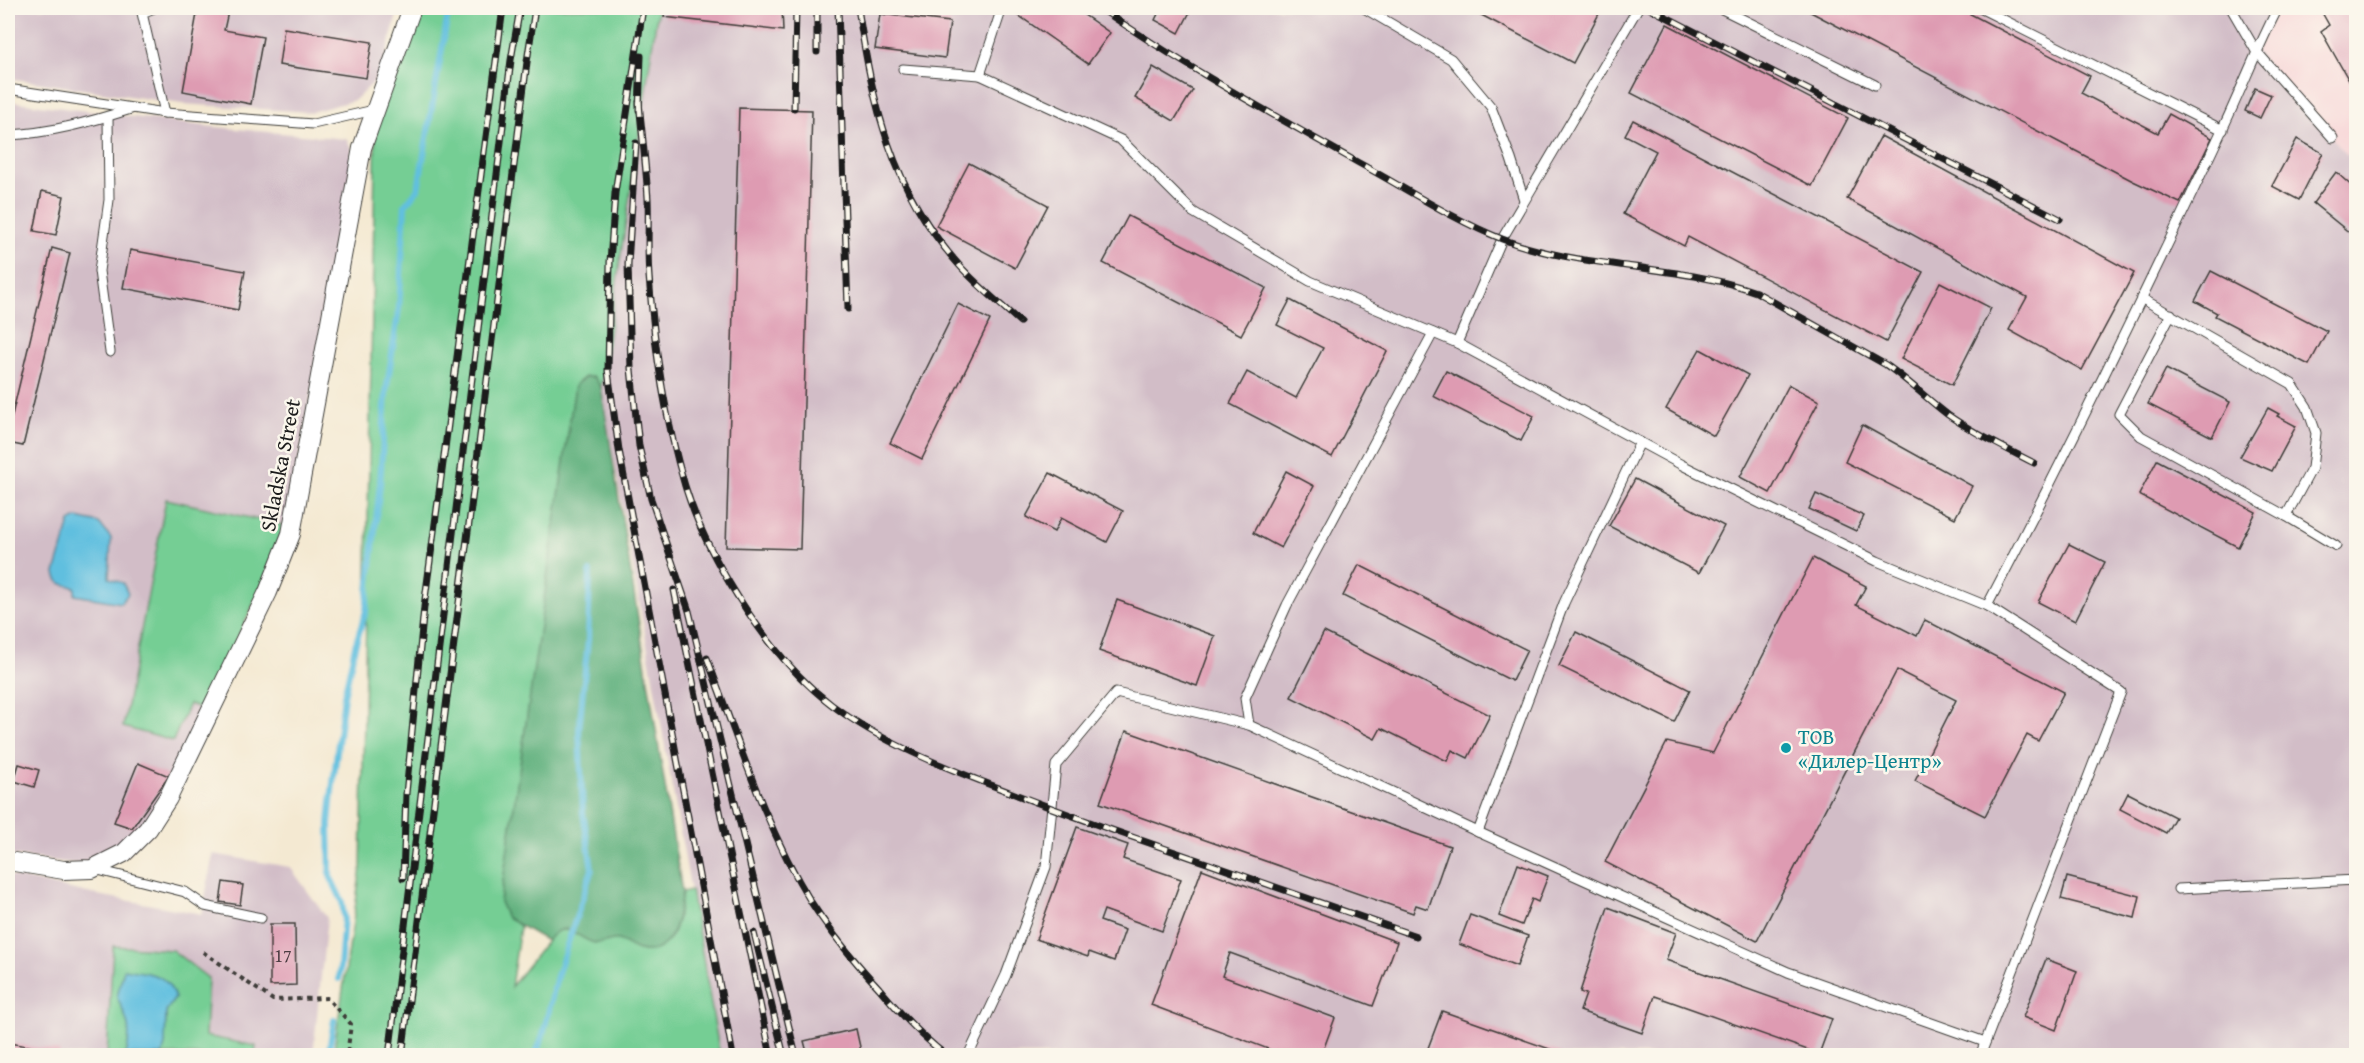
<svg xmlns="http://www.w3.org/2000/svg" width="2364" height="1063" font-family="'Gentium Book Plus',serif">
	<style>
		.built { fill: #f7cfd3 }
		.industrial { fill: #d2bdc7 }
		.green { fill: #75ce94; stroke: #487558; stroke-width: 1.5 }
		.forest { fill: #60b17e; stroke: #3e664d; stroke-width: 1.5 }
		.water { fill: #61bfdf; stroke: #3e6e7e; stroke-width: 1.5 }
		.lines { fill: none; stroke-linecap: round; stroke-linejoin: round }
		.stream { stroke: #61bfdf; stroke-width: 6 }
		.building { fill: #de9bb2 }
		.lane-casing { stroke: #3c3b37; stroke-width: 11 }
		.street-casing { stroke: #3c3b37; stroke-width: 20 }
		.path { stroke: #3c3b37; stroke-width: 4; stroke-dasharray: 4.5 4.5; stroke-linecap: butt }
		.lane { stroke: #fff; stroke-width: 9 }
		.street { stroke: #fff; stroke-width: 18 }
		.rail-casing { stroke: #1c1c1c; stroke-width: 7 }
		.rail { stroke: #fbf7ec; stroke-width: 4.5; stroke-dasharray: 14; stroke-linecap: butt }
		.culture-dot { fill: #0f9aa8; stroke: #fbf7ec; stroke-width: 2 }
		.labels { text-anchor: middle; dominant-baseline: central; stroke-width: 5; stroke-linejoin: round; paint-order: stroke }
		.number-label { font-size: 18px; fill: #4c3c42 }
		.street-label { font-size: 21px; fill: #1c1c1c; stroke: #fbf7ec }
		.culture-label { font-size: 21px; fill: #0d838f; stroke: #fbf7ec; text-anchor: start }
	</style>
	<rect width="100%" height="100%" fill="#fbf7ec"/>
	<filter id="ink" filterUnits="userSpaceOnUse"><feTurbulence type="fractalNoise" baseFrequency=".0167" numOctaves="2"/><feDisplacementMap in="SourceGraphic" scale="12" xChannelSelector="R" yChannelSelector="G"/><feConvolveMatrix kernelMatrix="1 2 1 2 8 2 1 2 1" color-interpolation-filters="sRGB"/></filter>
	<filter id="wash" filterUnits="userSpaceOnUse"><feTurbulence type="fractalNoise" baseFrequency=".008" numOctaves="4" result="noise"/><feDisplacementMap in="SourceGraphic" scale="24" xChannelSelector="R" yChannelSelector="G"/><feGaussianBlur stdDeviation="1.35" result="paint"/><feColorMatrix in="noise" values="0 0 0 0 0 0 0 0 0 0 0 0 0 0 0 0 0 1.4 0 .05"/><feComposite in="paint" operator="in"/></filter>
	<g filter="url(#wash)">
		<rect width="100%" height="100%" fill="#f4e9d2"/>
		<!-- built -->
		<polygon class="built" points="2279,8 2356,8 2356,165 2256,51"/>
		<!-- industrial -->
		<g class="industrial">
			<polygon points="8,8 399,8 380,76 355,100 311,112 182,104 8,78"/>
			<polygon points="658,8 2278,8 2256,51 2356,165 2356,1055 720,1055 601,387"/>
			<polygon points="8,101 205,126 346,139 352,148 352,174 288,519 282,525 166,499 189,704 203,710 163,795 142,829 117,849 87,865 8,855"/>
			<polygon points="213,854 290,867 327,918 313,1055 255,1055 256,1046 205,1036 114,946 107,1055 8,1056 8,875 92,894 202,914"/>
		</g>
		<!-- green -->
		<g class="green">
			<path d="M413 8H658L511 987 554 932C569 925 580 937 593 942 601 945 608 938 616 939 625 940 633 949 642 950 675 953 679 917 682 892L691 890 720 1055 333 1056 361 868 376 110Z"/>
			<polygon points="166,499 282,525 281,536 266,578 203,710 189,704 173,741 123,727"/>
			<path d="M113 946 172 950 208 978 205 1036 256 1046 255 1055H162L165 1045 166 1011 175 998 117 997C128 1019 132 1030 126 1055L107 1056Z"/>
		</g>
		<!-- forest -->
		<path class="forest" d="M585 377H594L601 387 682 892C679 915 673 959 639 950 631 948 625 942 618 940 611 938 602 945 595 943 574 938 567 916 547 941L507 918 500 902 575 385Z"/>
		<!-- water -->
		<g class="water">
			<path d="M77 518 99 523 111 538 109 578 123 583 128 594 121 603 75 595V587C64 585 57 585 55 573L70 522Z"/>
			<path d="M124 969C148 974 167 971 175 998L166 1011 165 1045 162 1055H126C132 1030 128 1020 117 997Z"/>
		</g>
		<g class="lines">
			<!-- stream -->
			<g class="stream">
				<polyline points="339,979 344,918 342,901 330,876 329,824 332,791 344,696 355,646 366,611 380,484 386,393 399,308 405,205 418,189 449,8"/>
				<polyline points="328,1056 334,1020"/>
				<polyline points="535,1056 543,1035 557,976 592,869 583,813 579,730 588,640 590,572"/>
			</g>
		</g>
		<g id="blocks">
			<!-- building -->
			<g class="building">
				<polygon points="198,8 228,12 224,30 263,37 251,104 183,91"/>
				<polygon points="665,8 782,8 783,31 664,17"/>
				<polygon points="1023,8 1074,8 1110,33 1088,64 1018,15"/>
				<polygon points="1161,8 1192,8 1179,33 1155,20"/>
				<polygon points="1468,8 1602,8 1573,63"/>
				<polygon points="1803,8 1922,8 1930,12 1932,8 1959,8 2090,76 2081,93 2158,133 2169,114 2212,138 2180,203 2133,181"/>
				<polygon points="2323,8 2356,8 2356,93 2321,31 2329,25 2320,9"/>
				<polygon points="880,14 950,22 945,58 875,49"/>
				<polygon points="1667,24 1848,118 1812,186 1631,93"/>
				<polygon points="284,28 372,42 366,78 279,65"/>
				<polygon points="1153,67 1193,90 1174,121 1135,98"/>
				<polygon points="2255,88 2271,95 2260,118 2245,111"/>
				<polygon points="739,108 812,110 800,549 726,547"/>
				<polygon points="1633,120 1923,272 1886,342 1688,237 1684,246 1623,214 1656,151 1625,135"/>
				<polygon points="1881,136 2134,273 2082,370 2009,330 2027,297 1847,199"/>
				<polygon points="2297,139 2323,153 2299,200 2272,186"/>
				<polygon points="969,163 1048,205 1015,268 936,226"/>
				<polygon points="2336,172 2356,190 2356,238 2313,203"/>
				<polygon points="42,191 64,196 56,235 34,231"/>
				<polygon points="1128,216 1266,288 1241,335 1103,263"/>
				<polygon points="52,248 70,253 23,446 8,443 8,432"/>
				<polygon points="130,250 245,271 238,310 123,288"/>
				<polygon points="2211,271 2327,331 2309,365 2215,316 2217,313 2195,301"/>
				<polygon points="1940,282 1991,308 1952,385 1901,359"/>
				<polygon points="1290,300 1387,351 1332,457 1230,404 1247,372 1296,398 1323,348 1277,325"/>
				<polygon points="958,304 990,320 922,459 890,443"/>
				<polygon points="1700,349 1748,375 1714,436 1666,409"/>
				<polygon points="2166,369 2230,402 2212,437 2148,404"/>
				<polygon points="1446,371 1534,416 1521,441 1433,396"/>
				<polygon points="1789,385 1819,401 1770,493 1740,477"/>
				<polygon points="2268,408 2279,414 2277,416 2296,426 2272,471 2240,457"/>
				<polygon points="1862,425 1972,486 1955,518 1845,462"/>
				<polygon points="2157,460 2256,512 2238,547 2139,495"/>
				<polygon points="1286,471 1314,486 1281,548 1253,533"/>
				<polygon points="1050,473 1123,511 1107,542 1061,518 1054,532 1026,517"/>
				<polygon points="1635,479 1724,526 1699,573 1609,526"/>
				<polygon points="1816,494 1864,516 1856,531 1809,509"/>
				<polygon points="2069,544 2105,562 2075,621 2038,602"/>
				<polygon points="1813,558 1866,586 1856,605 1917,636 1925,620 2064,692 2038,741 2027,735 1985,816 1915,781 1956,700 1897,670 1757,941 1605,862 1667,742 1713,753"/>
				<polygon points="1359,565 1527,650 1512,681 1343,596"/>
				<polygon points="1117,600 1215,636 1197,686 1099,651"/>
				<polygon points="1324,632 1490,715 1468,758 1452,750 1447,761 1381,728 1375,739 1291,697"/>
				<polygon points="1576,632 1690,690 1674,722 1559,666"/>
				<polygon points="1126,731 1450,846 1428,909 1416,905 1413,913 1100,803"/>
				<polygon points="138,763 169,776 132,828 114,822"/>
				<polygon points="19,764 39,770 34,787 14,781"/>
				<polygon points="2128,793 2175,817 2166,833 2120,809"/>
				<polygon points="1077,827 1128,845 1123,859 1181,879 1162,931 1104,910 1100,921 1125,930 1114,961 1089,952 1088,957 1036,939"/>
				<polygon points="1518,864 1548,876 1538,902 1532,899 1522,925 1499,916"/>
				<polygon points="1202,869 1397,942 1373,1006 1230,953 1222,976 1335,1018 1321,1056 1287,1056 1151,1005"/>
				<polygon points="2067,877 2140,896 2135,918 2061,899"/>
				<polygon points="223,882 243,885 240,905 220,902"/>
				<polygon points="1608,907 1676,933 1666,960 1832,1019 1819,1054 1655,996 1642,1033 1580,1011 1586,994 1580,992"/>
				<polygon points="1470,915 1528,936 1517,966 1459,944"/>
				<polygon points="270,924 295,924 296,985 270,986"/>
				<polygon points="2046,959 2077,971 2056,1030 2023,1017"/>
				<polygon points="1442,1011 1561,1053 1560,1056 1425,1056"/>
				<polygon points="856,1029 862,1056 808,1056 804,1041"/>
				<polygon points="8,1043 60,1051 59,1056 8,1056"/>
			</g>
		</g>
	</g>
	<g filter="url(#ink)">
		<use href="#blocks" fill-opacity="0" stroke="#3c3b37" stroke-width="1.5"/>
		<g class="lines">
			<!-- lane casing -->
			<g class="lane-casing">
				<g id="lane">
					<polyline points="154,8 142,13 165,113"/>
					<polyline points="1364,8 1451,59 1491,107 1511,159 1524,200"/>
					<polyline points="1720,8 1875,85"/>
					<polyline points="1980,8 2223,130"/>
					<polyline points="2231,8 2256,51 2333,138"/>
					<path d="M903 69 980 75 1121 140 1193 212 1310 281 1457 343 1682 465 1877 561 1987 606C2069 450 2146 291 2221 132 2241 91 2257 48 2278 8"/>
					<polyline points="980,75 1002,8"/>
					<polyline points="8,89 165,113 313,124 374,110"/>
					<polyline points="108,117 109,200 99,271 110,352"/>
					<path d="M8 135C51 133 90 122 131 109"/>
					<polyline points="2141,298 2292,384 2307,407 2316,433 2312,468 2286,516 2141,436 2119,414 2171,314"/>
					<polyline points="1433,333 1287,605 1245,698 1249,725 1478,832 1788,972 1985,1042"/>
					<polyline points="1457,343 1502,239 1638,8"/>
					<polyline points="2286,516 2336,546"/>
					<polyline points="1478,832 1564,603 1640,442"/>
					<polyline points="94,869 185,892 205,906 261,918"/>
					<polyline points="2178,889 2356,880"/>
					<polyline points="968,1056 1006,975 1046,867 1056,765 1116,693 1249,725"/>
					<polyline points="1980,1056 2121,692 1987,606"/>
				</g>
			</g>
			<!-- street casing -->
			<g class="street-casing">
				<polyline id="street" points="8,861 64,870 92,869 124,853 148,829 168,798 268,592 291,534 362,148 412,8"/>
			</g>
			<!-- path -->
			<polyline class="path" points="203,952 273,1000 327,998 351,1024 347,1056"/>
			<!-- lane -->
			<use href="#lane" class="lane"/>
			<!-- street -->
			<use href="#street" class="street"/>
			<!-- rail casing -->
			<g class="rail-casing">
				<g id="rail">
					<polyline points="643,8 615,193 610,262 608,371 619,450 733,1056"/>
					<polyline points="817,8 817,52"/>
					<polyline points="838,8 848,309"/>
					<path d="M858 8C873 105 891 189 959 265 977 285 999 303 1020 322"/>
					<path d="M1100 8C1182 65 1270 113 1357 162 1405 188 1452 219 1502 239 1583 270 1674 263 1756 292L1886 365C1908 380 1927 399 1948 415 1975 434 2005 448 2034 463"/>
					<polyline points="1649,8 2060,219"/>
					<path d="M639 102C642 134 646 166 648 199 649 224 647 250 649 276 654 346 665 419 685 486 706 555 761 643 815 691 860 731 917 756 973 778 1019 796 1065 813 1112 830 1213 865 1315 901 1416 936"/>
					<polyline points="794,108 796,8"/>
					<polyline points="639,110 641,56"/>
					<polyline points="636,143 628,264 631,369 639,446 651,499 689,611 796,1056"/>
					<polyline points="674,590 771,1056"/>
					<path d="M707 658C738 740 765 827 811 902 831 933 854 961 879 988 899 1012 922 1037 947 1056"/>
					<polyline points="403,878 406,794 424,607 503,8"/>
					<polyline points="754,933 784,1056"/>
					<polyline points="389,1056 511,60 520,8"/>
					<polyline points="402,1056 527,62 535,8"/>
				</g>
			</g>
			<!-- rail -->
			<use href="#rail" class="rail"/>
		</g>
	</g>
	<!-- markers -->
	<circle class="culture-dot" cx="1786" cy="748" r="6"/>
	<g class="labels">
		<!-- number labels -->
		<g class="number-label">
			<text x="283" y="955">17</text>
		</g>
		<!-- street labels -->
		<g class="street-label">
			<text transform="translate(280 465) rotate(-79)">Skladska Street</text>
		</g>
		<!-- culture labels -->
		<g class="culture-label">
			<text x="1798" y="736">ТОВ<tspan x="1798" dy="24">«Дилер-Центр»</tspan></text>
		</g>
	</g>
	<!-- margin -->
	<rect width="2364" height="1063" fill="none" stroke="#fbf7ec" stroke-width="30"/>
</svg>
